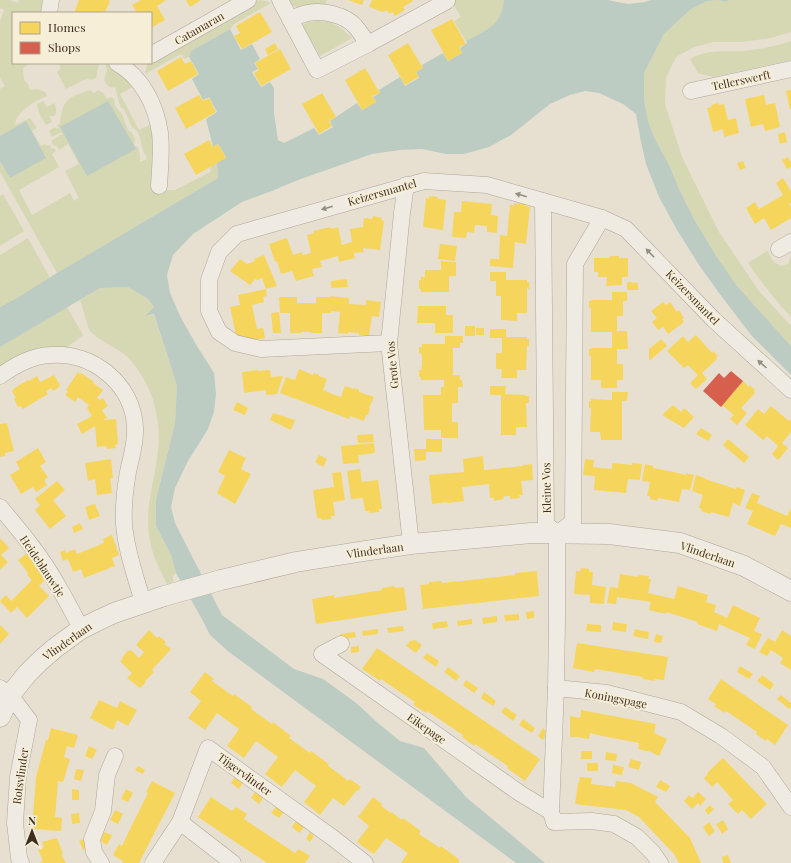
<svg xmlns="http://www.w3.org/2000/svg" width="791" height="863" font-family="'Playfair Display',serif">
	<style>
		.green { fill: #d6d7b3 }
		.water { fill: #bcccc2 }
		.homes { fill: #f6d55c }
		.shops { fill: #d6604d }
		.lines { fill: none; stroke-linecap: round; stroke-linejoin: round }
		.minor-casing { stroke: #ada599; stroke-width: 17 }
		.tertiary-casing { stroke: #ada599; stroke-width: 21 }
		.minor { stroke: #efebe3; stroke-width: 16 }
		.tertiary { stroke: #efebe3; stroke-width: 20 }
		.oneway { fill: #968c82 }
		.labels { text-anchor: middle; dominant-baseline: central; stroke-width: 4; stroke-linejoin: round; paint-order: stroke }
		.street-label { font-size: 11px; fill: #3d2e20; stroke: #f7eed8 }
	</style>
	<rect width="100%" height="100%" fill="#e7e0d1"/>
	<!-- green -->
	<g class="green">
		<path d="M0 0H9L18 3 19 0H43L41 13H13V63H31L23 68 24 80 28 84 30 90 37 89 45 92 47 96C38 99 24 108 18 116 16 118 16 122 15 125L30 118 37 128 32 131 41 146 45 144 47 146 50 145 52 149 54 148 56 151 52 154 59 167 19 190 32 215 70 193 74 201 79 198 65 171 79 164 68 144 59 150 56 145 54 146 51 141 62 134 61 132 52 137 49 131 55 127 54 124 56 129 59 128 57 125 60 124C60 119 61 115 62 111 66 96 77 95 90 90L94 93 98 90 103 93 107 99 111 97 114 99 115 106 122 114 128 130 132 133 135 140 134 143 135 146 138 147 140 156V162L147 159C146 156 144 153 143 150 140 142 141 132 132 127L124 109 120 106 115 87 112 88 108 86 104 80 107 70 105 63H106L134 86 120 94 139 130 151 124 162 190H175L210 172 211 166 217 162 218 178 57 273 0 172V161L10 178 26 121 0 136V89L5 86 0 78V21L4 10 0 8Z"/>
		<polygon points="259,0 266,1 271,3 234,24 230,29 191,51 189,57 184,59 181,54 145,74 147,64 151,63 151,62"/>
		<polygon points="289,0 327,0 325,5 299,8 292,5"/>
		<path d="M451 0H504V1C501 27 487 30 466 41L454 21 461 17Z"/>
		<polygon points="717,0 726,2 729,0 791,0 791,32 771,38 741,42 714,42 694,47 676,57 666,78 665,104 682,157 719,232 759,291 791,326 791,346 737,286 715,254 694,219 680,191 670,167 654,137 648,121 644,100 644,73 664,34 691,9 707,1"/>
		<polygon points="318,21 330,22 342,29 352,38 320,56 302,25 309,22"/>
		<path d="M791 41V60L713 77 698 73 690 59C707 49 723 52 742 51 759 50 775 46 791 41Z"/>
		<polygon points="58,63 99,63 96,78 91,80 88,78 66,89 57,72 60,70 60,66"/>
		<polygon points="43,101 47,107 54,103 56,108 56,114 54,116 49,116 52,122 46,125 39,113 37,104"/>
		<polygon points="3,194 24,231 0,246 0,196"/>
		<polygon points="28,238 50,278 17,298 0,307 0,255"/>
		<path d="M767 251 774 262 781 266 788 264 791 255V317C775 300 761 282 748 263Z"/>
		<path d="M128 287 148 299 154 307 146 316 154 315 177 385 175 423 156 500V526L171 555 176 573 173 576V582L167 584C159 568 151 553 149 535 145 506 155 479 158 451 160 434 158 416 153 400 149 386 135 362 124 354 116 348 93 337 89 329 86 322 83 308 80 300L100 288Z"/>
		<polygon points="67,307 83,335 65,349 0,368 0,347"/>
	</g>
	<!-- water -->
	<g class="water">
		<path d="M504 0H607L628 4 645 2 651 0H729L726 2 717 0 707 1 691 9 664 34 644 73V100L648 121 654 137 670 167 680 191 694 219 715 254 737 286 791 346V375L751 335 719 293 699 265 677 230 659 197 646 164 641 142 636 114 623 104 599 93 585 91 570 95 550 104 511 135 489 147 464 154H446L422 149 400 150 372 154 298 180 281 187 272 191 242 202 193 234 173 255 167 275 170 293 181 318 197 346 214 373 216 394 214 412 208 429 188 461 175 488 171 507 175 523 222 615 294 669 323 679 355 702 378 723 400 741 424 748 466 797 545 863H516L229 652 210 635 203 621 176 573 171 555 156 526V500L175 423 177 386 165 348 154 314 145 316 154 307 148 299 128 287 100 288 0 347V307L17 298 57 273 218 178 217 162 226 157 218 144 213 147 206 119 217 112 209 97 203 100 192 79 199 74 189 57 191 51 230 29 241 50 252 44 260 59 254 63 258 69 252 72 261 87 270 82 274 88V113L278 140 284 143 314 128 319 135 333 127 330 121 357 103 362 110 376 102 373 97 380 93 379 90 400 77 405 86 419 78 416 72 423 68 422 65 443 53 448 61 462 53 460 48 467 43 466 41C487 30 501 26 504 0Z"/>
		<polygon points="108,101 136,149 87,176 60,127"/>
		<polygon points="26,121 46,158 10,178 0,161 0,136"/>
	</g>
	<!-- homes -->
	<g class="homes">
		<polygon points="79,0 108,0 110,1 105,12 102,11 102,13 74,13"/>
		<polygon points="141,0 165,0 165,1 157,6 165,20 151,28 151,13 137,13 132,5"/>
		<polygon points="186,0 201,0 190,7"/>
		<polygon points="348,0 364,0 362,5"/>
		<polygon points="372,0 412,0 413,1 403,7 405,10 395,16 393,12 389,14 387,10 383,12 369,7"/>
		<polygon points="260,12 272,32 242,49 234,36 240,33 236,26"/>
		<polygon points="452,19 466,44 459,47 462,53 448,61 431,30"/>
		<polygon points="275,43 278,49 268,55 265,49"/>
		<polygon points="408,43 423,68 416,72 419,77 405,85 388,55"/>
		<polygon points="280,49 291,69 261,86 254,73 259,70 255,63"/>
		<polygon points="181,57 185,64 191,61 198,74 168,91 157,71"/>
		<polygon points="365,68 380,93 372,96 376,102 362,110 345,80"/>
		<polygon points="791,90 791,109 790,109 786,91"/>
		<polygon points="322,93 336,117 329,121 332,126 319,134 302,104"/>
		<polygon points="199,95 203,101 209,98 216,112 186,129 175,108"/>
		<polygon points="764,95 766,105 775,103 780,127 765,131 763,124 751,127 745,99"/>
		<polygon points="718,103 719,105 724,104 728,120 736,118 739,133 724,137 723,129 713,132 707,108 712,107 711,105"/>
		<polygon points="785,132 787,142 780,144 778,134"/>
		<polygon points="209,140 213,147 218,144 226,158 196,175 184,154"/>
		<polygon points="788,157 791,162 791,167 787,169 782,160"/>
		<polygon points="743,161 746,168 740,170 737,163"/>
		<polygon points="783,178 791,191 791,203 789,204 791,207 791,218 771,230 764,218 755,224 746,208 755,202 759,209 783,195 776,183"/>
		<polygon points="429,196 438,197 437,199 446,200 443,230 423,227 426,198 429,199"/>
		<polygon points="462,201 492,204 491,215 498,216 497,233 487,232 487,226 475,225 474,233 467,232 466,238 452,237 454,212 461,212"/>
		<polygon points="514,203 525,204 525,206 530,207 526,244 515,242 513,268 490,266 490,259 499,259 500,235 507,236 510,205 514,205"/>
		<polygon points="373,216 382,218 381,220 384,221 380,250 363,248 364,252 354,253 355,258 339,262 338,256 320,261 322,267 312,269 314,276 296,281 292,271 281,274 277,261 275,262 269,244 287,238 293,255 302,252 303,255 311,253 307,235 314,233 313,231 330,227 331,229 338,227 342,245 352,242 350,229 363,227 364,218 372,219"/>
		<polygon points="440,244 457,246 455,261 438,259"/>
		<polygon points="264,255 277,286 266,289 262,278 257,280 255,279 250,285 230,271 240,259 247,264 255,261 254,259"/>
		<polygon points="610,256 619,256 619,258 628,258 628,277 622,277 622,285 606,286 607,277 598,277 598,272 594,272 594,258 610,258"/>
		<polygon points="441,261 456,262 456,276 449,276 449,292 421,292 421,289 419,289 419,280 421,280 421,277 425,277 425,270 441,270"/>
		<polygon points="490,272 506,272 506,280 527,280 527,282 529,282 530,289 527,288 527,313 517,313 517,321 501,320 501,296 496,296 496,281 490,281"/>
		<polygon points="347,279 348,287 331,288 331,281"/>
		<polygon points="627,282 638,283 638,290 627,290"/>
		<polygon points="266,289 267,296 263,297 264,302 252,305 257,329 263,328 265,338 245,342 237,340 230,307 240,305 238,295"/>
		<polygon points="612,292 627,292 627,301 623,301 623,316 617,316 617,331 627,331 628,349 617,349 617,364 623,364 623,380 617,380 617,388 601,388 601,380 591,380 591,356 589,356 589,349 591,349 591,348 612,348 612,332 591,332 591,308 589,308 589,301 591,301 591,300 612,300"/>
		<polygon points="330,296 349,298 349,304 366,305 366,300 381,302 379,317 372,316 369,336 359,335 359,333 348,332 348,334 338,333 340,312 331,311 331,313 322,313 322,333 311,333 311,332 301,332 301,333 290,333 290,313 280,313 279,297 297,297 297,303 316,303 316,297 330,297"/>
		<polygon points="663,302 666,305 670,302 677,312 679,310 684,318 682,319 684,322 668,334 663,327 658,330 652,322 657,318 651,311"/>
		<polygon points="418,306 446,306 446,315 453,315 453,333 435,333 435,323 417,323"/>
		<polygon points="279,312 281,333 273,333 271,313"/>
		<rect x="465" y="326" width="10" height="10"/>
		<rect x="476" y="328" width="8" height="7"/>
		<polygon points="490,329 506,329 506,337 527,337 527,339 529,339 529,346 527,346 526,370 517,370 517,378 501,378 502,369 496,369 496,353 513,353 502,353 502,338 490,338"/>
		<polygon points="696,335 712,353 713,351 718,356 716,358 717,359 702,373 707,379 696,389 690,383 698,375 688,365 684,368 667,351 683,336 688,342"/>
		<polygon points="445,336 463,336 463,343 460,343 460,348 453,348 453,375 460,375 460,380 462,380 463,387 458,387 458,403 452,403 452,422 458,422 458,438 441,438 441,430 424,430 423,395 441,395 441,387 444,387 444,380 421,380 421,377 419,377 419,370 422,370 421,367 422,367 422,355 421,355 421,353 419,353 419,347 422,347 422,344 445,344"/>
		<polygon points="661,339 667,346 649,361 649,349"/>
		<polygon points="299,369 313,375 314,373 319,375 319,376 327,379 323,390 332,394 341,397 345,386 353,389 354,388 359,390 359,392 374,397 369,408 370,408 368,415 366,415 364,421 350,416 349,419 280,393 286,377 295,380"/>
		<polygon points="258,370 258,371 270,370 271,377 283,376 277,394 266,395 266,390 244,393 242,372"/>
		<polygon points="78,372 80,374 81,373 94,382 93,383 103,390 97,398 100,400 103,398 108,406 102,410 107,418 104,419 104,420 116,419 118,444 115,445 116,448 107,449 106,446 97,447 95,426 82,434 77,424 92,416 87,408 89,405 78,397 75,402 65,395 68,391 66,390"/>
		<polygon points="54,375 60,385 58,388 53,391 51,388 46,391 48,394 23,409 21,406 18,407 14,399 16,398 12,391 14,390 13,389 28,380 29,381 37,376 40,382"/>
		<polygon points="743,381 749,387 750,385 755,390 754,392 755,393 741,408 747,413 737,425 730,419 734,415 722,405"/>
		<polygon points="490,386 506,386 505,394 526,395 526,396 529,396 529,403 526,403 527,427 516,427 516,435 501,435 501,395 490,395"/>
		<polygon points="612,392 628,392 627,401 622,401 622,440 601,440 600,432 590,432 591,408 589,408 589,401 591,401 591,399 612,400"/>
		<polygon points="237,402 248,408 245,415 233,410"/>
		<polygon points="673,405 681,412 684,408 694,417 684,428 662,415"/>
		<polygon points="771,406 789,421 791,419 791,432 782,443 788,448 778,460 772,454 778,446 767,436 763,441 763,440 745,425 758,409 764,414"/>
		<polygon points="273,413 295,420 291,430 270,420"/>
		<polygon points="7,423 14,451 5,453 5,456 0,457 0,424"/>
		<polygon points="701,428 712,435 708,441 696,434"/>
		<polygon points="373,434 374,442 358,443 357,435"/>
		<polygon points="426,439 442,439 442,452 426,452 426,460 415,461 414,449 426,449"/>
		<polygon points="728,439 749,457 744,463 723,445"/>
		<polygon points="374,443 375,453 358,455 359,463 343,464 341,446"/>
		<polygon points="38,448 46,462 40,466 48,477 44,480 47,485 36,492 33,487 21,494 10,475 20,469 16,462"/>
		<polygon points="229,450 246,458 241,469 251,474 235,504 217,493 225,476 218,472"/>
		<polygon points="319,455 327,459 323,467 315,462"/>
		<polygon points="483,456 484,470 523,466 523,465 532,464 533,480 521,481 523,495 519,495 520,498 510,499 510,496 506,496 503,497 504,499 494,501 494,498 490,498 489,484 462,487 464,501 447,503 447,502 432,504 429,475 464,472 463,459"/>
		<polygon points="111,459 113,478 110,478 112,493 97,495 95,479 88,481 85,463"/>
		<polygon points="585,459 594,460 593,467 612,469 612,463 632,465 632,463 642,464 640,480 628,479 626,493 594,490 595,476 583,475"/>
		<polygon points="645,464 653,466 653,468 669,471 686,475 686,473 694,475 690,490 682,489 679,502 658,498 657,501 650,499 650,496 647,496 650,482 642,481"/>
		<polygon points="360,469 362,482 378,480 382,509 379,509 379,512 369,513 369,511 365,511 363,498 351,499 347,471"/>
		<polygon points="341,472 345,500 333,502 335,516 331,516 331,519 322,520 321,518 317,518 313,490 334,487 332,473"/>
		<polygon points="696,475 705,478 705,479 736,489 737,487 745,490 740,506 733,503 729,517 711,512 710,514 701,511 702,509 699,508 703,495 692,491"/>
		<polygon points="57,481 65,490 53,500 66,516 50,529 35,510 40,505 35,499"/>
		<polygon points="752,493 760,496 757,503 787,516 791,508 791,528 781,524 775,536 747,524 753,511 745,508"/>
		<polygon points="95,504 100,516 89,520 85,507"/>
		<polygon points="80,523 83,529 74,533 72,527"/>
		<polygon points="112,535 119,555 112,558 115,566 84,578 81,569 73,572 68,559 63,561 60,552 65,550 66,553 75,549 77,554 104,543 103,539"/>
		<polygon points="0,538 9,548 1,555 8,562 0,570"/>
		<polygon points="27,553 45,580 39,586 49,596 27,618 17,607 11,613 0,601 6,595 11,601 32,580 27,575 28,573 18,560"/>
		<polygon points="581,568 589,569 589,572 593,572 592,585 606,587 604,604 590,603 590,595 574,594 576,571 580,571"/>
		<polygon points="537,571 539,596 423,609 420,585 429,584 429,582 441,581 442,583 498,577 515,575 515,573"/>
		<polygon points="620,574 638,577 639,575 649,576 648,579 651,579 648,593 674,599 678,586 708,595 706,602 716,605 714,612 727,618 733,605 760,618 754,631 762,634 755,649 746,645 750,638 719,624 717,631 697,624 698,622 666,612 666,614 649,610 651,602 617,597 616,604 607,603 610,587 618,588"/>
		<polygon points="394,586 395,588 404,587 407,610 316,624 312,599 334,595 334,598 382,590 382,588"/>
		<polygon points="534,611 534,618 527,619 526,612"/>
		<polygon points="519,614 519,620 505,621 504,615"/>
		<polygon points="497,616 497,622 483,624 482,618"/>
		<polygon points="472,619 472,624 458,626 457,621"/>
		<polygon points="447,621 448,627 433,629 432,623"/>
		<polygon points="613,622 627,624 626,632 612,630"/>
		<polygon points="587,624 601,625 601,632 586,631"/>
		<polygon points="0,625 9,634 0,644"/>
		<polygon points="403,626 404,631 388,633 387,628"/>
		<polygon points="378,629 378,634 363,636 362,631"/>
		<polygon points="635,629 649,632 648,639 633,636"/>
		<polygon points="149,630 157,638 159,636 166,642 164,644 171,649 152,670 154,672 145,681 146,682 140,688 127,678 132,673 120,661 123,659 122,658 128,650 129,651 131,650 139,658 144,652 136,645"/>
		<polygon points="782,630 791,636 791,670 780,663 783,658 771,650 767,656 759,652 768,638 775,642"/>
		<polygon points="355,632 356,637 341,640 340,634"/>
		<polygon points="656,634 663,636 661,643 654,642"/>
		<polygon points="415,640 422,645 416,653 406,646 410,641"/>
		<polygon points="577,643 668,657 664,680 655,679 655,681 642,679 643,677 595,669 594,672 573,668"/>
		<polygon points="359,646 359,652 351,653 351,647"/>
		<polygon points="377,648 540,759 525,781 507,768 508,766 475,744 474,746 462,737 463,735 427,711 426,713 414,705 413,704 415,702 397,690 381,679 380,681 362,669"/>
		<polygon points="427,653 439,661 436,667 423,658"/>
		<polygon points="740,666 753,674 749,679 737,672"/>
		<polygon points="448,667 460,676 456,681 444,672"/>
		<polygon points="205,672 214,679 212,681 233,696 234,694 252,707 251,709 272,724 273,722 291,736 289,738 310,753 311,751 329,764 328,766 338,773 348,781 350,779 361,787 358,791 357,790 344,806 333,798 320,815 304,802 316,786 295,770 282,787 265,774 278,757 256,741 244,758 227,746 239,729 217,713 205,730 188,718 201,701 190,692"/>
		<polygon points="762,675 774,684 770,690 757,681"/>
		<polygon points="721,679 788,725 775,745 767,739 766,741 760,737 756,734 757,732 726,711 725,713 714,706 716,704 708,699"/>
		<polygon points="466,680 478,688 474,693 463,685"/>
		<polygon points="484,692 496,701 493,706 481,698"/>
		<polygon points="781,695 791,703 791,707 789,709 777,699"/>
		<polygon points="99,700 117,708 120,701 137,710 128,726 117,720 113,730 90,718"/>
		<polygon points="505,707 517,715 513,721 501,712"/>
		<polygon points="581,710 656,724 654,733 667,739 659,756 651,752 638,749 639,743 602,736 590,733 589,739 577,737 570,737 570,716 580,718"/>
		<polygon points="523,719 535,728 532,733 519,725"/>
		<polygon points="51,728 78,735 74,748 67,746 64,757 70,759 63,782 58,781 55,817 62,818 61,831 34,829 35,816 33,816 36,777 46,740 48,740"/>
		<polygon points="543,728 545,730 545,736 543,740 538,736"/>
		<polygon points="89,746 97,750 92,759 85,756"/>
		<rect x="581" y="751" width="11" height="8"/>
		<polygon points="606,752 617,754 616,761 605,760"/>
		<polygon points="723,758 767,804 751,819 742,810 738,814 728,804 733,800 717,782 712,787 704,778 708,774 707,773"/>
		<polygon points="631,759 641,762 639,770 628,767"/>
		<rect x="587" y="763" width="11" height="8"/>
		<polygon points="613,765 624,767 622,775 612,773"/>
		<polygon points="138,766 145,770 143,774 135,770"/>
		<polygon points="76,769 84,770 81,781 74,779"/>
		<polygon points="235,777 243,783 239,789 231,783"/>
		<polygon points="580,777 592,778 591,784 615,787 616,781 631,783 658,797 655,802 690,838 701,863 679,863 674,854 639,817 626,810 575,804 578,783 579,783"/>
		<polygon points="660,780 670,786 666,792 656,787"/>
		<polygon points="152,781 175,793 139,863 122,863 123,861 113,855 119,844 122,846 132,825 148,793 146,792"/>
		<polygon points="72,789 79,790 79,800 72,800"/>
		<polygon points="126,789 133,793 128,802 121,799"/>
		<polygon points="255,792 263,798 259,804 251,798"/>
		<polygon points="698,792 706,799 700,806 698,803 692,809 684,801 689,795 695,801 692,798"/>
		<polygon points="211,797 232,811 236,807 247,814 244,819 295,853 299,849 310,856 305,863 267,863 198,817"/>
		<polygon points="373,797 382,804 381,806 391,813 391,812 402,820 403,818 421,831 419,834 440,848 441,846 460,860 458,862 460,863 401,863 408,853 386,838 374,854 365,848 357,842 369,826 358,817"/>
		<polygon points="710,805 714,809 708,815 705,810"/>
		<polygon points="276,807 284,812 279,818 271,813"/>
		<polygon points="115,810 123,814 118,824 110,820"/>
		<polygon points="79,813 80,823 72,824 71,814"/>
		<polygon points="723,820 728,829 722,834 716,824"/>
		<polygon points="296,821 304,827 299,833 292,827"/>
		<polygon points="709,822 715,831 709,836 703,827"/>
		<polygon points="104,832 112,835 107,845 100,841"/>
		<polygon points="310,832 314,836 310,842 306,839"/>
		<polygon points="57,838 63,854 61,854 66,863 39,863 43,861 38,850 44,847 42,842"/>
		<polygon points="87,838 90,849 83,850 79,841"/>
		<polygon points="728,855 731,863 723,863 722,857"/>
	</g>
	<!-- shops -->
	<polygon class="shops" points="731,371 743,381 721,407 703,391 719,373 724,378"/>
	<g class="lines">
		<!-- minor casing -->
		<g class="minor-casing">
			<g id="minor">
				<polyline points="280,0 317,70 368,44 447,1"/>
				<polyline points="49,13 51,0"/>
				<path d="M290 19C296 17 302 14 308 13 323 10 345 15 355 26 360 32 364 38 368 44"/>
				<polyline points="151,55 248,0"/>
				<path d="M117 63C142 77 156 105 160 133 162 150 160 169 159 186"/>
				<polyline points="691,91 791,69"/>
				<polyline points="406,185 402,213 389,343 411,544"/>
				<polyline points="543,201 546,524 557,534"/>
				<polyline points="779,249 791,242"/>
				<polyline points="389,343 261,349 235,343 219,332 209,311 209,280 219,252 237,234 424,181 487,185 602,218 626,229 714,320 791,390"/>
				<path d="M0 376C15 365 31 356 50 355 92 351 133 384 135 427 136 443 131 457 128 472 125 489 123 506 124 524 126 551 136 577 143 603"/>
				<path d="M0 507C21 532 42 557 58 586 66 600 74 614 81 629"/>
				<polyline points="557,534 557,620 556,688 607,693 681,712 721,736 763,767 791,807"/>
				<polyline points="557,534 573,522 575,264 602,218"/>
				<polyline points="341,644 322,654 521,794 551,812"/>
				<polyline points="0,688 10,695 29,720 18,777 15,823 19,858 21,863"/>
				<polyline points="556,688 551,812 554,822 592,821 614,824 637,837 653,853 660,863"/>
				<polyline points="180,822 233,863"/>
				<polyline points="101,863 94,852 92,839 103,811 107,775 115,756"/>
				<polyline points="153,863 180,822 208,748 333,838 365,863"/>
			</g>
		</g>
		<!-- tertiary casing -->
		<g class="tertiary-casing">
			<polyline id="tertiary" points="0,717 10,695 27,674 40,661 55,648 81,629 99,620 114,613 164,596 221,580 296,562 358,552 411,544 531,533 609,534 680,543 744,566 791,591"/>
		</g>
		<!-- minor -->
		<use href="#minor" class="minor"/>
		<!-- tertiary -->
		<use href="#tertiary" class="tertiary"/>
	</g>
	<!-- one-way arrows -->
	<defs><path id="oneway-solid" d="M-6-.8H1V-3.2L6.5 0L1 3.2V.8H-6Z"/></defs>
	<g class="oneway">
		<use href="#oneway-solid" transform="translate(521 195) rotate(-164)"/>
		<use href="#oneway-solid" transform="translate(327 208) rotate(164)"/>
		<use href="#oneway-solid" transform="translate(650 253) rotate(-134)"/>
		<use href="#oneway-solid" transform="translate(762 364) rotate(-138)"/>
	</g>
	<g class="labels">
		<!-- street labels -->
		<g class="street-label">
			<text transform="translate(199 28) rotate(-30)">Catamaran</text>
			<text transform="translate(741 80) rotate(-12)">Tellerswerft</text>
			<text transform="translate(382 192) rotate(-16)">Keizersmantel</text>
			<text transform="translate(693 297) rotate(46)">Keizersmantel</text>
			<text transform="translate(392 365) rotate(-95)">Grote Vos</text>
			<text transform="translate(546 488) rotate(-91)">Kleine Vos</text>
			<text transform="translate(375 550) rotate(-8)">Vlinderlaan</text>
			<text transform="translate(708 554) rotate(19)">Vlinderlaan</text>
			<text transform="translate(43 566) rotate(56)">Heideblauwtje</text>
			<text transform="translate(67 641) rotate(-35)">Vlinderlaan</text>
			<text transform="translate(616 698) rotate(11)">Koningspage</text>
			<text transform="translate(427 728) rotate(35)">Eikepage</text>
			<text transform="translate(245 774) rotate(36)">Tijgervlinder</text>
			<text transform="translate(20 776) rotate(-82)">Rotsvlinder</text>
		</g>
	</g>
	<!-- legend -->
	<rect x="12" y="12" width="140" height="52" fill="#f7eed8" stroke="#ada18e"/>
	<rect x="20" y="22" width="20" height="12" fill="#f6d55c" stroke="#ada18e"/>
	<text x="48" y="32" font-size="12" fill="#3d2e20">Homes</text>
	<rect x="20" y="42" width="20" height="12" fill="#d6604d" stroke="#ada18e"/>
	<text x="48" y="52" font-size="12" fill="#3d2e20">Shops</text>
	<!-- north arrow -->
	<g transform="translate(32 831)" stroke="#f7eed8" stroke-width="3" paint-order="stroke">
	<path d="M0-3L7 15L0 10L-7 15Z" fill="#3d2e20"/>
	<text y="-6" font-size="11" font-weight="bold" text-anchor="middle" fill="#3d2e20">N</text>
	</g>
</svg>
